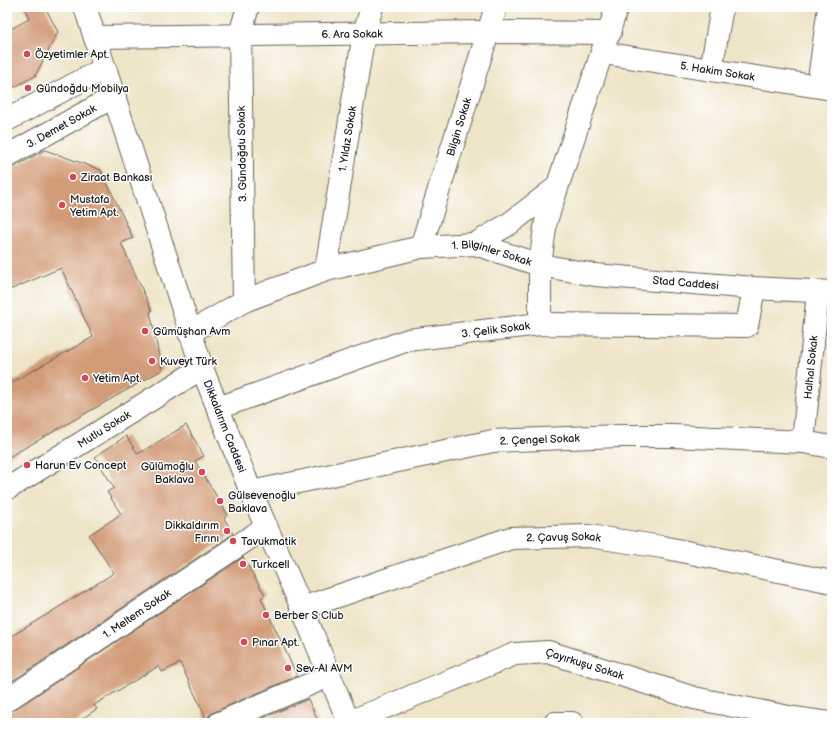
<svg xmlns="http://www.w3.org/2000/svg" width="839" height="730" font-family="'Balsamiq Sans',sans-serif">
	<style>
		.building { fill: #d29b77 }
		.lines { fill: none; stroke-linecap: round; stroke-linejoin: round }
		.minor-casing { stroke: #666258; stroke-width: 24 }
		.major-casing { stroke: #666258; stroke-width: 24 }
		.minor { stroke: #fff; stroke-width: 22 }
		.major { stroke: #fff; stroke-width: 22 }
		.poi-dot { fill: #d1495b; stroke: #fff; stroke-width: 1.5 }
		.labels { text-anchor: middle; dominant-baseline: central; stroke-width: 3; stroke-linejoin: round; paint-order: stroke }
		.street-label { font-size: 11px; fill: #1c1c1c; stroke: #fff }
		.poi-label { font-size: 11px; fill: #1c1c1c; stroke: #fff; text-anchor: start }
	</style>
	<rect width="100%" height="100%" fill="#fff"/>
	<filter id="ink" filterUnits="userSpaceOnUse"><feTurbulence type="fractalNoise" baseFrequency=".025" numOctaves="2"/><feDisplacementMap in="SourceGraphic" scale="8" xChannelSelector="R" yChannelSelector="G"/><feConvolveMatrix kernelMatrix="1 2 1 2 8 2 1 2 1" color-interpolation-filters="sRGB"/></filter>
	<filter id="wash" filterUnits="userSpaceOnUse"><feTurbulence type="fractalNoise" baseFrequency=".012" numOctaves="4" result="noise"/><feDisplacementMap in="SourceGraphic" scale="16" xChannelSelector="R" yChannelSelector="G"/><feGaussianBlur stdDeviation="0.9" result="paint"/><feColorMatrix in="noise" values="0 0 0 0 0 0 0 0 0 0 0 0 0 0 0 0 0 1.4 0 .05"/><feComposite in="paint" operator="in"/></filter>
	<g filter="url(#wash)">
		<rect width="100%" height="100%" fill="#eee4c7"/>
		<g id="blocks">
			<!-- building -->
			<g class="building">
				<polygon points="24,7 45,7 58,32 35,76 7,91 7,31 29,19"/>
				<polygon points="45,150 101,170 133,238 121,243 152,311 150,312 162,370 7,458 7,385 93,337 61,268 7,291 7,171"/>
				<polygon points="186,425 204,456 195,461 228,515 224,518 233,534 11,682 7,676 7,639 114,573 89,535 121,514 107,492 114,488 95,457 126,436 138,454"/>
				<polygon points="243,557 265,595 261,598 297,676 214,712 209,715 207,720 180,663 162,672 159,666 94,705 97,709 75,723 7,723 7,712 14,710"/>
				<polygon points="308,699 319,723 251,723"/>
			</g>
		</g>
	</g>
	<g filter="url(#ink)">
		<use href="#blocks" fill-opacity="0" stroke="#666258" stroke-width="1"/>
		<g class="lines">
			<!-- minor casing -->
			<g class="minor-casing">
				<g id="minor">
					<path id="s1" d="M95 37 488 32 610 33"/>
					<path id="s2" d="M603 53 832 89"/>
					<polyline points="711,70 722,7"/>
					<polyline points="818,86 829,7"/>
					<polyline points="475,244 509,224 557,187"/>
					<path id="s3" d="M421 247 496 7"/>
					<path id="s4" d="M326 270 364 33 372 7"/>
					<polyline points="244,301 240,34 248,7"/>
					<path id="s5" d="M540 324V265L595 275 754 288 832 292"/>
					<path id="s6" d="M189 333 244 301 326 270 421 247 475 244 540 265 546 221 617 7"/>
					<path id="s7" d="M218 408 408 340 540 324 747 326 754 288"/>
					<path id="s8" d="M803 442 818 292"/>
					<path id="s9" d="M7 489 202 368"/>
					<path id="s10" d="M251 492 493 441 619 436H673L803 442 832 447"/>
					<path id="s11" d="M302 608 511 538 589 536 662 547 832 582"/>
					<path id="s12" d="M7 700 266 527"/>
					<path id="s13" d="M349 722 515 654 548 652 694 698 794 718 829 723"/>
					<polyline points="219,723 329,676"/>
					<polyline points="555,723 572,723"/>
				</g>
			</g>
			<!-- major casing -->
			<g class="major-casing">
				<g id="major">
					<path id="s14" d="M85 7 202 368 251 492 302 608 349 723"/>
					<polyline points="7,120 105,68"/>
					<path id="s15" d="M7 156 115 96"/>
				</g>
			</g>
			<!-- minor -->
			<use href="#minor" class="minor"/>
			<!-- major -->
			<use href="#major" class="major"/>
		</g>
	</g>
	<!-- markers -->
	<g class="poi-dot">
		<circle cx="27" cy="54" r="4"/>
		<circle cx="28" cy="88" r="4"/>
		<circle cx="73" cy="177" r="4"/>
		<circle cx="62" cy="205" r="4"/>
		<circle cx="145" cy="331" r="4"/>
		<circle cx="152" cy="361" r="4"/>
		<circle cx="85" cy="378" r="4"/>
		<circle cx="27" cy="465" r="4"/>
		<circle cx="202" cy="472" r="4"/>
		<circle cx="220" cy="501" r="4"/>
		<circle cx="227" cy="531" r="4"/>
		<circle cx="233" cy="541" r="4"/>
		<circle cx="243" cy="564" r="4"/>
		<circle cx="266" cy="615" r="4"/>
		<circle cx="244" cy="642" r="4"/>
		<circle cx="288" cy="668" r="4"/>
	</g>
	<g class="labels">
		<!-- street labels -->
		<g class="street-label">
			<text stroke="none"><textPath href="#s1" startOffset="257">6. Ara Sokak</textPath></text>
			<text stroke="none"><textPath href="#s2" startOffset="116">5. Hakim Sokak</textPath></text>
			<text stroke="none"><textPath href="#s15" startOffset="62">3. Demet Sokak</textPath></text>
			<text stroke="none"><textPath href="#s3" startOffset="126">Bilgin Sokak</textPath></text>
			<text stroke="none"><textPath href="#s4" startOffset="133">1. Yıldız Sokak</textPath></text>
			<text transform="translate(242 154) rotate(-91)">3. Gündoğdu Sokak</text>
			<text stroke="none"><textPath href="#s6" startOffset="321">1. Bilginler Sokak</textPath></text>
			<text stroke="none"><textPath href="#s5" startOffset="206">Stad Caddesi</textPath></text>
			<text stroke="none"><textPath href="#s7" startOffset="290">3. Çelik Sokak</textPath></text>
			<text stroke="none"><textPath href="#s8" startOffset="75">Halhal Sokak</textPath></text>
			<text stroke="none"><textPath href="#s14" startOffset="442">Dikkaldırım Caddesi</textPath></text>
			<text stroke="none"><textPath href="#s9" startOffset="114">Mutlu Sokak</textPath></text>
			<text stroke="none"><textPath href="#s10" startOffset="294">2. Çengel Sokak</textPath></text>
			<text stroke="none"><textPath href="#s11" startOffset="273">2. Çavuş Sokak</textPath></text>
			<text stroke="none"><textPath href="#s12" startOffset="156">1. Meltem Sokak</textPath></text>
			<text stroke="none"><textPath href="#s13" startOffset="251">Çayırkuşu Sokak</textPath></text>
		</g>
		<!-- poi labels -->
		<g class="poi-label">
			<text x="35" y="54">Özyetimler Apt.</text>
			<text x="36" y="88">Gündoğdu Mobilya</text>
			<text x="81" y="177">Ziraat Bankası</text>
			<text x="70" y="199">Mustafa<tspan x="70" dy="13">Yetim Apt.</tspan></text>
			<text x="153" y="331">Gümüşhan Avm</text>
			<text x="160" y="361">Kuveyt Türk</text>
			<text x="93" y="378">Yetim Apt.</text>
			<text x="35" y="465">Harun Ev Concept</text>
			<text x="194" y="466" text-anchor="end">Gülümoğlu<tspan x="194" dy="13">Baklava</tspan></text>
			<text x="228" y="495">Gülsevenoğlu<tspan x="228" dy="13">Baklava</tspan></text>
			<text x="219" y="525" text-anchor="end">Dikkaldırım<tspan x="219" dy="13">Fırını</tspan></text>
			<text x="241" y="541">Tavukmatik</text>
			<text x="251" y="564">Turkcell</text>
			<text x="274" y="615">Berber S Club</text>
			<text x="252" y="642">Pınar Apt.</text>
			<text x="296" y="668">Sev-Al AVM</text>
		</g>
	</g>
	<!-- margin -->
	<rect width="839" height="730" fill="none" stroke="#fff" stroke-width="24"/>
</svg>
